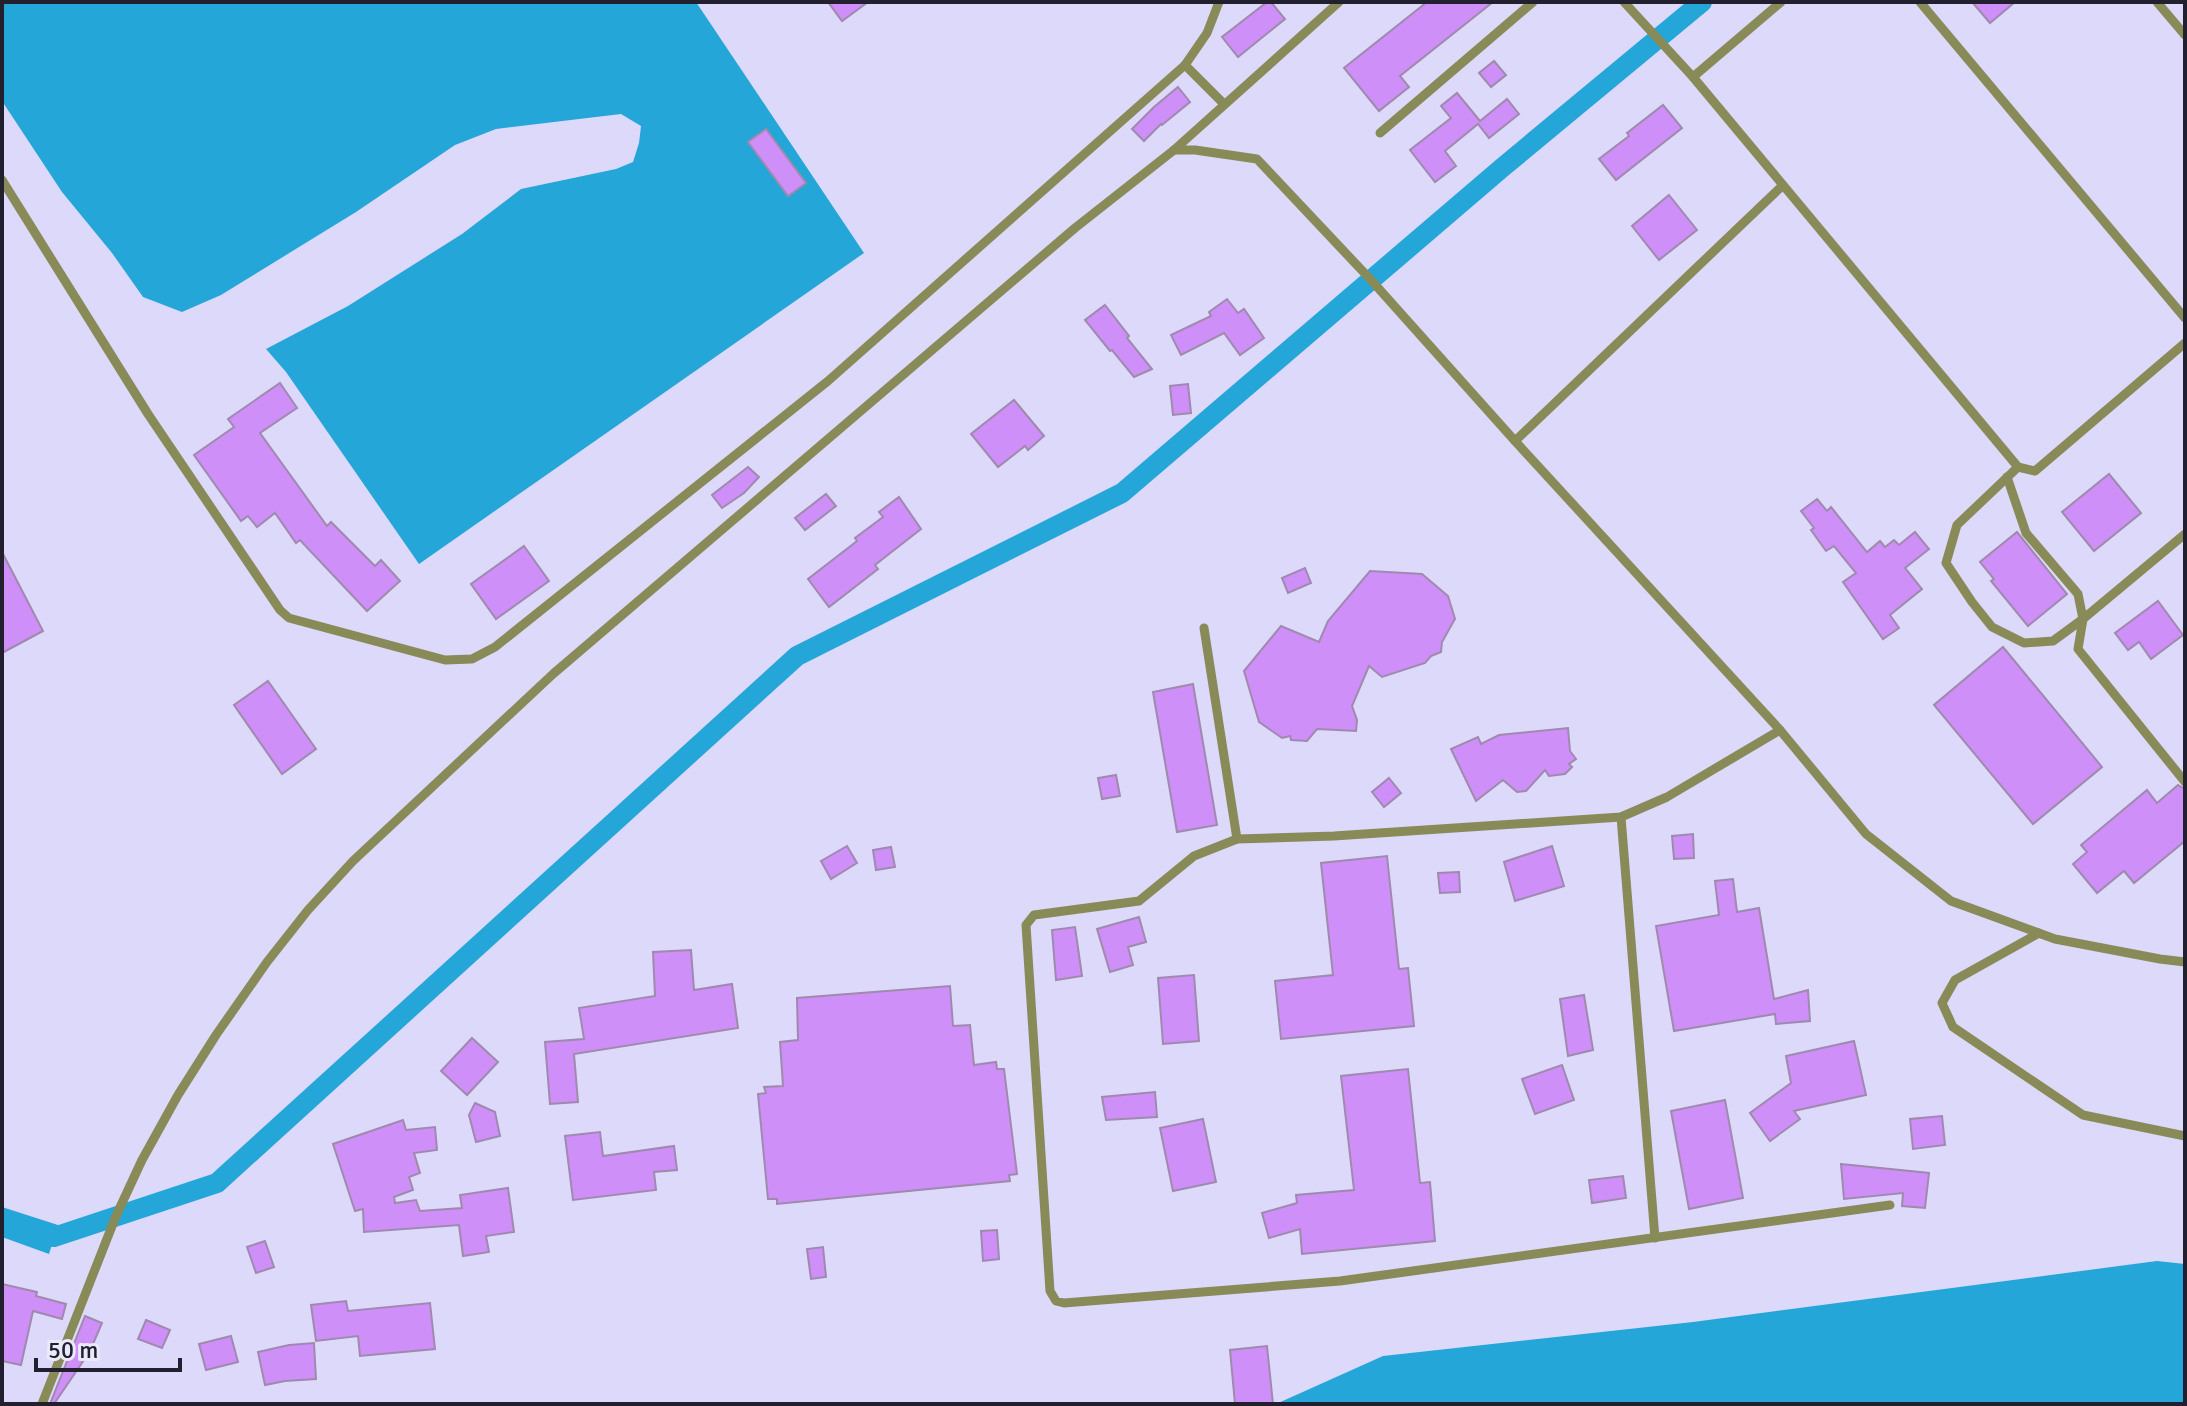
<svg xmlns="http://www.w3.org/2000/svg" width="2187" height="1406" font-family="Signika,sans-serif">
	<style>
		.water { fill: #25a6d8 }
		.lines { fill: none; stroke-linecap: round; stroke-linejoin: round }
		.canal { stroke: #25a6d8; stroke-width: 20 }
		.building { fill: #ce8ff8; stroke: #9f8aae; stroke-width: 2 }
		.service { stroke: #888b57; stroke-width: 9 }
	</style>
	<rect width="100%" height="100%" fill="#ddd9fb"/>
	<!-- water -->
	<g class="water">
		<polygon points="2,2 696,2 864,253 419,564 286,372 266,349 348,306 462,234 521,189 616,169 633,162 639,143 641,126 621,114 496,129 455,145 356,212 221,295 182,312 143,297 112,253 62,192 2,101"/>
		<polygon points="2,1207 58,1225 49,1254 2,1237"/>
		<polygon points="2157,1261 2185,1264 2185,1404 1276,1404 1383,1356 1693,1322"/>
	</g>
	<g class="lines">
		<!-- canal -->
		<polyline class="canal" points="2,1220 54,1237 217,1183 797,656 1122,493 1503,167 1702,2"/>
	</g>
	<!-- building -->
	<g class="building">
		<polygon points="828,2 868,2 842,21"/>
		<polygon points="1267,2 1271,2 1285,19 1238,57 1222,37"/>
		<polygon points="1427,2 1493,2 1400,76 1409,87 1379,111 1344,68"/>
		<polygon points="1972,2 2015,2 1990,23"/>
		<polygon points="1494,61 1506,75 1491,87 1479,73"/>
		<polygon points="1178,87 1190,102 1162,125 1161,124 1144,141 1132,129 1154,107"/>
		<polygon points="1457,93 1480,121 1507,99 1519,114 1489,138 1478,124 1445,151 1456,166 1435,182 1410,150 1451,118 1441,106"/>
		<polygon points="1663,105 1682,128 1616,180 1599,159 1629,136 1627,133"/>
		<polygon points="766,129 806,183 788,196 748,142"/>
		<polygon points="1669,195 1697,230 1659,260 1632,226"/>
		<polygon points="1227,299 1238,313 1244,309 1264,338 1240,355 1224,333 1181,355 1171,335 1211,316 1209,312"/>
		<polygon points="1105,305 1129,336 1127,338 1152,369 1134,377 1112,350 1110,351 1085,320"/>
		<polygon points="280,383 297,408 260,433 327,526 331,522 375,566 381,560 400,581 367,611 300,540 296,543 275,513 257,527 248,516 241,521 194,455 234,427 228,419"/>
		<polygon points="1188,384 1191,413 1173,415 1170,386"/>
		<polygon points="1014,400 1044,436 1028,450 1025,446 998,467 971,434"/>
		<polygon points="748,467 759,477 744,493 722,508 712,495"/>
		<polygon points="2109,474 2141,513 2094,551 2062,512"/>
		<polygon points="826,494 836,506 805,530 795,518"/>
		<polygon points="899,497 921,529 875,565 878,569 829,607 808,579 857,541 855,538 883,517 879,512"/>
		<polygon points="1817,499 1827,511 1831,507 1867,552 1880,541 1885,547 1894,540 1899,545 1915,532 1929,549 1905,568 1922,589 1890,615 1899,628 1883,639 1843,582 1856,573 1834,546 1826,551 1811,530 1814,528 1801,511"/>
		<polygon points="2017,532 2067,594 2028,626 1991,581 1994,579 1980,562"/>
		<polygon points="524,546 549,581 496,619 471,584"/>
		<polygon points="2,552 43,631 2,653"/>
		<polygon points="1305,568 1311,583 1288,593 1282,578"/>
		<polygon points="1370,571 1422,574 1448,596 1455,619 1442,642 1441,652 1431,656 1425,663 1382,677 1369,666 1352,706 1357,720 1356,731 1317,729 1307,741 1291,740 1290,736 1282,738 1259,722 1244,671 1281,626 1319,642 1328,621"/>
		<polygon points="2158,601 2183,635 2151,659 2139,642 2128,650 2115,633"/>
		<polygon points="2003,647 2102,767 2033,824 1934,705"/>
		<polygon points="268,681 316,749 282,774 234,705"/>
		<polygon points="1193,684 1217,825 1177,832 1153,692"/>
		<polygon points="1568,728 1570,751 1576,759 1569,764 1572,767 1565,774 1549,776 1545,770 1526,791 1517,792 1503,780 1476,801 1451,749 1478,737 1481,744 1499,735"/>
		<polygon points="1116,775 1120,796 1102,799 1098,778"/>
		<polygon points="1389,778 1401,793 1384,807 1372,792"/>
		<polygon points="2178,785 2185,789 2185,841 2134,883 2124,871 2097,893 2073,864 2087,852 2081,845 2147,790 2157,803"/>
		<polygon points="1693,834 1694,858 1674,859 1672,836"/>
		<polygon points="847,846 857,863 831,879 821,861"/>
		<polygon points="1552,846 1564,886 1515,901 1504,862"/>
		<polygon points="891,847 895,867 876,870 873,850"/>
		<polygon points="1387,856 1399,969 1408,968 1414,1026 1281,1039 1275,981 1333,975 1321,863"/>
		<polygon points="1459,872 1460,892 1440,893 1438,873"/>
		<polygon points="1733,879 1737,912 1759,908 1774,999 1808,990 1810,1021 1776,1024 1775,1014 1674,1031 1656,926 1719,915 1715,881"/>
		<polygon points="1139,917 1146,942 1128,947 1133,965 1110,972 1097,929"/>
		<polygon points="1075,927 1082,976 1056,980 1052,930"/>
		<polygon points="691,950 694,990 732,984 738,1028 574,1054 578,1102 550,1104 545,1042 584,1039 579,1008 655,996 653,952"/>
		<polygon points="1194,975 1199,1041 1163,1044 1158,978"/>
		<polygon points="950,986 953,1026 970,1025 974,1065 996,1062 997,1069 1004,1069 1017,1174 1009,1175 1010,1181 777,1204 777,1199 768,1199 758,1094 766,1093 764,1087 783,1086 780,1042 798,1040 797,998"/>
		<polygon points="1584,995 1593,1050 1568,1056 1560,999"/>
		<polygon points="472,1038 498,1062 467,1095 441,1071"/>
		<polygon points="1854,1041 1866,1095 1794,1111 1800,1119 1770,1141 1750,1113 1791,1083 1786,1056"/>
		<polygon points="1562,1065 1574,1100 1535,1114 1522,1079"/>
		<polygon points="1408,1069 1420,1183 1430,1182 1435,1241 1302,1254 1300,1229 1269,1238 1262,1213 1297,1203 1296,1195 1354,1190 1341,1076"/>
		<polygon points="1155,1092 1157,1117 1106,1120 1102,1097"/>
		<polygon points="1725,1100 1743,1198 1689,1209 1671,1111"/>
		<polygon points="475,1103 495,1112 500,1136 476,1142 469,1115"/>
		<polygon points="1942,1116 1945,1145 1913,1149 1910,1119"/>
		<polygon points="1203,1119 1216,1182 1173,1191 1160,1128"/>
		<polygon points="403,1120 406,1130 435,1127 437,1150 414,1153 420,1173 409,1177 413,1190 394,1197 395,1203 416,1200 420,1211 462,1208 460,1195 508,1188 514,1232 486,1236 489,1252 463,1256 459,1225 364,1232 363,1209 355,1211 333,1144"/>
		<polygon points="600,1132 603,1156 674,1146 677,1170 654,1172 656,1190 573,1200 565,1136"/>
		<polygon points="1841,1164 1929,1173 1925,1208 1902,1206 1903,1193 1844,1199"/>
		<polygon points="1623,1176 1626,1198 1592,1203 1589,1180"/>
		<polygon points="997,1230 999,1259 983,1261 981,1231"/>
		<polygon points="265,1241 274,1267 256,1273 247,1247"/>
		<polygon points="823,1247 826,1277 811,1279 807,1249"/>
		<polygon points="2,1284 37,1292 36,1296 66,1304 62,1319 33,1311 21,1365 2,1361"/>
		<polygon points="346,1301 348,1311 430,1303 435,1349 360,1356 358,1336 316,1341 311,1305"/>
		<polygon points="85,1316 102,1323 90,1351 54,1404 50,1404"/>
		<polygon points="146,1320 170,1330 162,1348 138,1339"/>
		<polygon points="231,1336 238,1362 206,1370 199,1344"/>
		<polygon points="314,1343 316,1379 285,1381 265,1385 258,1352 289,1345"/>
		<polygon points="1267,1346 1273,1404 1235,1404 1230,1350"/>
	</g>
	<g class="lines">
		<!-- service -->
		<g class="service">
			<polyline points="1624,2 1693,77 2018,467 2035,471 2185,343"/>
			<polyline points="1920,2 2185,318"/>
			<polyline points="2157,2 2185,35"/>
			<polyline points="1185,65 1224,104"/>
			<polyline points="1693,77 1781,2"/>
			<polyline points="1380,133 1533,2"/>
			<polyline points="1174,150 1195,150 1257,159 1371,280 1515,441 1780,730 1866,834 1951,901 2055,939 2160,959 2185,962"/>
			<polyline points="2,180 148,414 280,610 289,618 445,660 472,659 495,647 828,381 1185,65 1207,33 1219,2"/>
			<polyline points="1515,441 1782,186"/>
			<polyline points="2018,467 1957,525 1946,563 1972,602 1992,627 2024,643 2053,641 2083,619 2185,534"/>
			<polyline points="2007,477 2026,533 2078,594 2083,619 2078,649 2185,782"/>
			<polyline points="1204,628 1237,839"/>
			<polyline points="1780,730 1667,797 1621,817 1334,836 1237,839 1194,856 1139,901 1034,915 1026,925 1050,1291 1056,1301 1064,1303 1340,1281 1890,1205"/>
			<polyline points="1621,817 1655,1238"/>
			<polyline points="2039,933 1955,980 1942,1003 1953,1027 2083,1115 2185,1136"/>
			<polyline points="42,1404 116,1216 142,1160 178,1095 216,1035 267,962 308,910 353,861 553,674 1075,228 1174,150 1339,2"/>
		</g>
	</g>
	<!-- border -->
	<rect width="2187" height="1406" fill="none" stroke="#22202f" stroke-width="8"/>
	<!-- scale -->
	<path d="M36 1358v12h144v-12" fill="none" stroke="#22202f" stroke-width="4"/>
	<text x="48" y="1358" font-size="24" fill="#22202f" stroke="#eae9fa" stroke-width="6" paint-order="stroke">50 m</text>
</svg>
